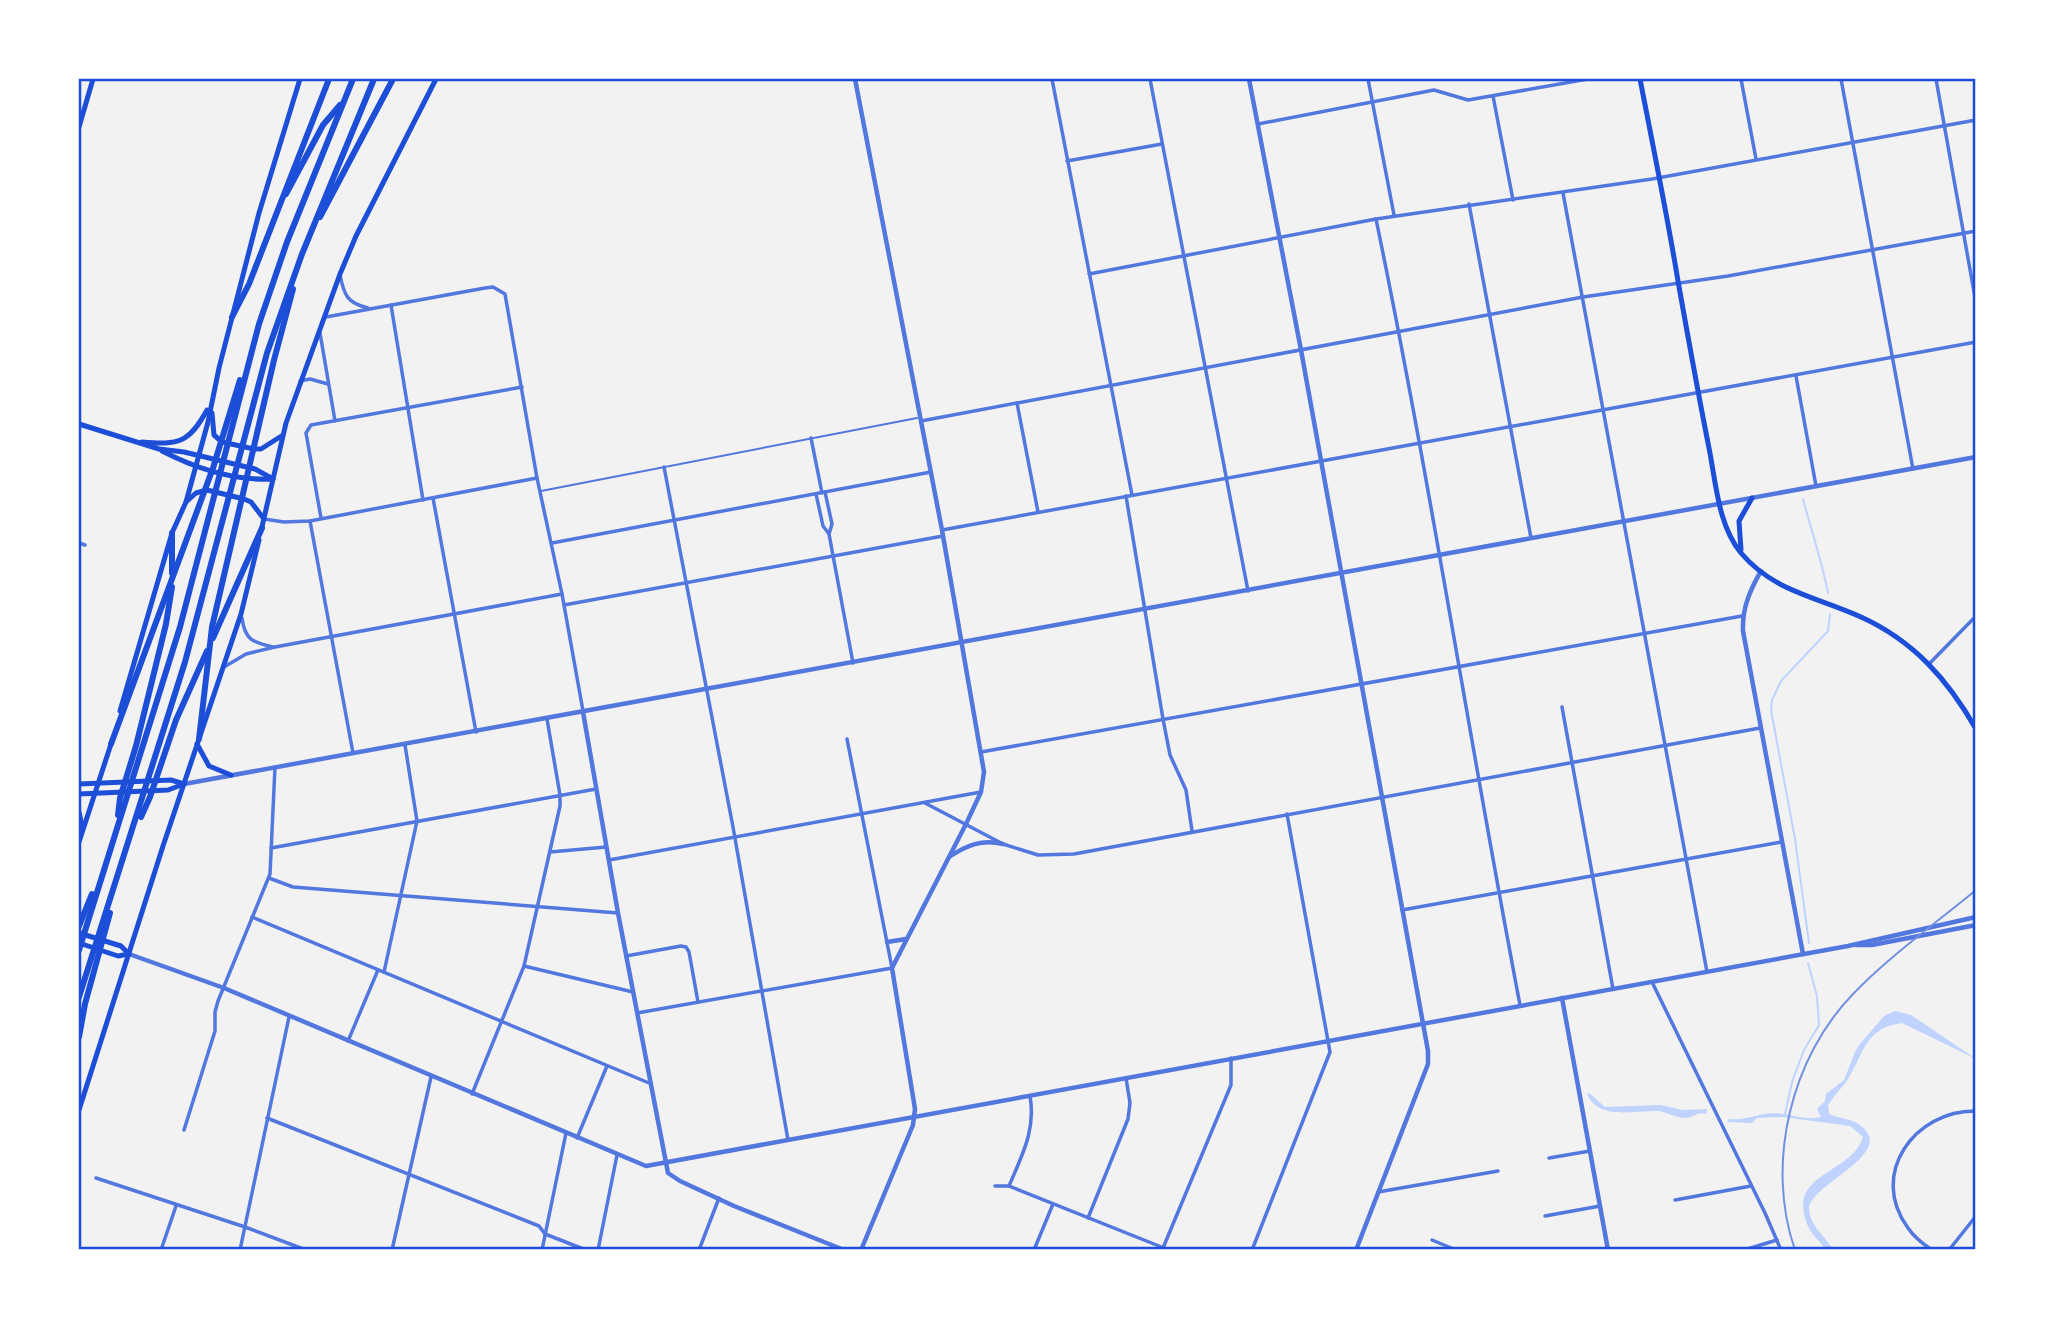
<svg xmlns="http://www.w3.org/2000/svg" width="2055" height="1329" font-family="'Roboto Serif',serif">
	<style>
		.water { fill: #bfd3fe }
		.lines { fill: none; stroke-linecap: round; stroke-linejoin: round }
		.stream { stroke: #bfd3fe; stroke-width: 2 }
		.service { stroke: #5277de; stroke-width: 2 }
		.minor { stroke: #5277de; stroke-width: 3.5 }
		.tertiary { stroke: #5277de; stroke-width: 4.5 }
		.secondary { stroke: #1d4ed8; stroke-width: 5 }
		.primary { stroke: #1d4ed8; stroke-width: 5 }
		.motorway { stroke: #1d4ed8; stroke-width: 6 }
		.rail { stroke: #7290e2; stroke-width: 2 }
		.neatline { fill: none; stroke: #1d4ed8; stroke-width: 2.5 }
	</style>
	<rect width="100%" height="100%" fill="#f2f2f2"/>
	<!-- water -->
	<g class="water">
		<path d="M1895 1011 1911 1015 1976 1059 1902 1023C1863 1028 1864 1056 1846 1082 1840 1090 1833 1097 1828 1105L1829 1114C1837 1118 1847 1118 1855 1122 1906 1151 1809 1183 1809 1209 1810 1227 1826 1236 1833 1250H1825C1820 1240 1811 1235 1807 1224 1787 1172 1851 1175 1863 1137L1850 1126 1783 1117 1757 1118 1752 1123 1727 1122 1729 1119C1746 1121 1758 1113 1775 1113 1791 1114 1805 1121 1821 1117L1817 1109 1825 1101 1826 1094 1844 1080 1855 1052 1860 1044 1884 1016Z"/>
		<path d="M1589 1093 1605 1107 1661 1105 1683 1110 1707 1109 1706 1114C1697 1111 1694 1118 1685 1118 1676 1118 1667 1112 1658 1111 1634 1110 1599 1121 1587 1094Z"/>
	</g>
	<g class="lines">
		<!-- stream -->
		<g class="stream">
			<path d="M1803 499C1811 530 1822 561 1828 593"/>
			<polyline points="1809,943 1795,839 1771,710 1772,700 1781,681 1828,631 1830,614"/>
			<polyline points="1785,1114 1792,1082 1804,1050 1819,1025 1817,996 1808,963"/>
		</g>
		<!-- service -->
		<polyline class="service" points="541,491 917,418"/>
		<!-- minor -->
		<g class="minor">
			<polyline points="1052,79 1132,495"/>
			<polyline points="1150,79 1248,591"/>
			<polyline points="1368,79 1394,215"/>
			<polyline points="1741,79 1756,159"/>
			<polyline points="1841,79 1913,469"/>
			<polyline points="1936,79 1976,303"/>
			<polyline points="1493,96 1513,200"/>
			<polyline points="1258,124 1434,90 1468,100 1588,79"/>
			<polyline points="1067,161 1162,144"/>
			<polyline points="1563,193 1707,972"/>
			<polyline points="1469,204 1531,538"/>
			<path d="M1376 219C1430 480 1470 744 1520 1005"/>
			<polyline points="1089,274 1376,219 1652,179 1976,120"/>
			<path d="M340 275C344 295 347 303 368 308"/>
			<polyline points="391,305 423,500"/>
			<polyline points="326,317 485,288 493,287 505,294 537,478 562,594 583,711"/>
			<polyline points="320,333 335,421"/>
			<polyline points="1796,376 1816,486"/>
			<polyline points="300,381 310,379 328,384"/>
			<polyline points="1017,403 1038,512"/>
			<polyline points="921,421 1583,297 1728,276 1976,231"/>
			<polyline points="811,438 822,493"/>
			<polyline points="664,467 733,827 788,1140"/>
			<polyline points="825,492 832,524 829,534 853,663"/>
			<polyline points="816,494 823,526 829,534"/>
			<polyline points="1126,496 1163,719 1170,755 1186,790 1192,831"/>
			<polyline points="433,498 476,732"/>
			<polyline points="321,518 306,433 311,425 522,387"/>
			<polyline points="264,519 284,522 310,521 537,478"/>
			<polyline points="310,521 353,753"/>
			<polyline points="942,530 1976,342"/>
			<polyline points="79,543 85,545"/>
			<polyline points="552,543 931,472"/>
			<polyline points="564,605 943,536"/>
			<path d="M242 618C245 640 252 642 273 647"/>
			<polyline points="1929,664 1976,616"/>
			<polyline points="224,667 246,654 275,647 562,594"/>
			<polyline points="1562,707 1613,989"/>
			<polyline points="981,752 1742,616"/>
			<polyline points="925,803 1003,844 1038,855 1074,854 1760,728"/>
			<polyline points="271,848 596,789"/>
			<polyline points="550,852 606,847"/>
			<polyline points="609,860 981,792"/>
			<polyline points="269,878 293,887 618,913"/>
			<polyline points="1402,910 1781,842"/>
			<polyline points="252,917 649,1083"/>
			<polyline points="626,956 681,946 686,947 689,952 698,1002"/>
			<polyline points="524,966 633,992"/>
			<polyline points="384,972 417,821 405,745"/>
			<polyline points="1652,982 1765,1213 1781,1250"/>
			<polyline points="637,1013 892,968 847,739"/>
			<polyline points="348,1041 378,970"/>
			<polyline points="472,1094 524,966 560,806 560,795 547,719"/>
			<polyline points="267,1118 539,1226 545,1234 586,1250"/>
			<polyline points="184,1130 215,1031 215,1012 218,1001 270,874 275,767"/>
			<polyline points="577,1138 607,1066"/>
			<polyline points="1549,1158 1590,1151"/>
			<polyline points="96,1178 245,1227 306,1250"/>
			<polyline points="995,1186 1009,1186 1169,1250"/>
			<path d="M1009 1186C1022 1155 1036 1130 1030 1096"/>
			<polyline points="1378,1192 1498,1171"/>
			<polyline points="1675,1200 1751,1186"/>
			<polyline points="1545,1216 1600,1206"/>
			<polyline points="1088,1218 1128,1119 1130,1103 1126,1078"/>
			<polyline points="1432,1240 1456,1250"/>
			<polyline points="1163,1248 1231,1085 1231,1058"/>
			<polyline points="161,1250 176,1206"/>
			<polyline points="240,1250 289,1017"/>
			<polyline points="392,1250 431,1077"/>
			<polyline points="542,1250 566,1133"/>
			<polyline points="598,1250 617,1155"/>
			<polyline points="699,1250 719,1198"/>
			<polyline points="1034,1250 1053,1204"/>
			<polyline points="1252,1250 1330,1052 1287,814"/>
			<polyline points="1552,1250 1569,1250"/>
			<polyline points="1744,1250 1777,1240"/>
			<path d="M1932 1250C1923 1244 1914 1237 1908 1228 1868 1174 1915 1110 1976 1111"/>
			<polyline points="1949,1250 1976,1216"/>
		</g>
		<!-- tertiary -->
		<g class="tertiary">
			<polyline points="855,79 942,530 984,772 981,792 966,824 892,968 915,1109 913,1125 861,1250"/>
			<polyline points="1249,79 1301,350 1428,1051 1428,1064 1356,1250"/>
			<path d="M1761 571C1750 590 1742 608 1743 631L1803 954"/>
			<polyline points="583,712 618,913 668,1173 680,1181 734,1206 844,1250"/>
			<polyline points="184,784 1976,457"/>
			<path d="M949 857C967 845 982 839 1003 844"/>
			<polyline points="887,942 906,939"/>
			<polyline points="1856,945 1872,945 1976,925"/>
			<polyline points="129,954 224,988 646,1166 1848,946 1976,917"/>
			<polyline points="1562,998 1608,1250"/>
		</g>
		<!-- secondary -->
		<g class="secondary">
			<path d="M1640 79C1653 146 1667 214 1678 281 1688 337 1698 393 1709 448 1716 483 1718 525 1741 553 1774 592 1818 597 1861 617 1914 641 1948 680 1976 729"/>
			<polyline points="79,127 93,79"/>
			<polyline points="212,413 214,435 222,442 254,449 261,449 283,435"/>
			<path d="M142 442C179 445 189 443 207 410"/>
			<polyline points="186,502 196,493 207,490 244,499 251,502 264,519"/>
			<polyline points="261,531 286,423 340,274 356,236 436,79"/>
			<polyline points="1741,550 1739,521 1752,498"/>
			<polyline points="120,711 172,533 186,502 208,422 219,368 259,213 300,79"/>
			<polyline points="197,744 209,766 231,775"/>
			<polyline points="79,784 171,780 184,784"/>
			<polyline points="79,794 168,790 184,784"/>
			<polyline points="79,812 82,826"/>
			<polyline points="79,842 112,741"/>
			<polyline points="79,933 121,946 129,954"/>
			<polyline points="79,943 118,956 129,954"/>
			<polyline points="79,1110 163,846 241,614 259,540"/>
		</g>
		<!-- primary -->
		<g class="primary">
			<polyline points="79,424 159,449 184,452 255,469 273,479"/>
			<path d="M162 451C195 468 235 481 273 479"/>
		</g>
		<!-- motorway -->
		<g class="motorway">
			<polyline points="286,194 323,125 340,105"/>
			<polyline points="320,217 393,79"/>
			<polyline points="232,317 249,284 329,79"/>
			<polyline points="172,573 172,533"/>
			<polyline points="213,638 262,528"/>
			<polyline points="199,739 212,627 274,360 293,289"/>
			<polyline points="111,744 213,468 240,380"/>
			<polyline points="118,815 120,798 136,746 166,624 172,587"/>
			<polyline points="141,817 150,797 176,720 207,651"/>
			<polyline points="79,926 92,894"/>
			<polyline points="79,950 180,627 259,324 287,242 353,79"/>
			<polyline points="79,997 185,662 267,353 302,254 374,79"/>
			<polyline points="79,1037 85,1004 110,913"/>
		</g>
		<!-- rail -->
		<path class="rail" d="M1795 1250C1765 1164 1791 1057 1854 993 1891 955 1936 923 1976 890"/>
	</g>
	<!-- border -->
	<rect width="2055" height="1329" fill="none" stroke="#ffffff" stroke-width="161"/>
	<rect x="80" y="80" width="1894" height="1168" class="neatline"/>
</svg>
